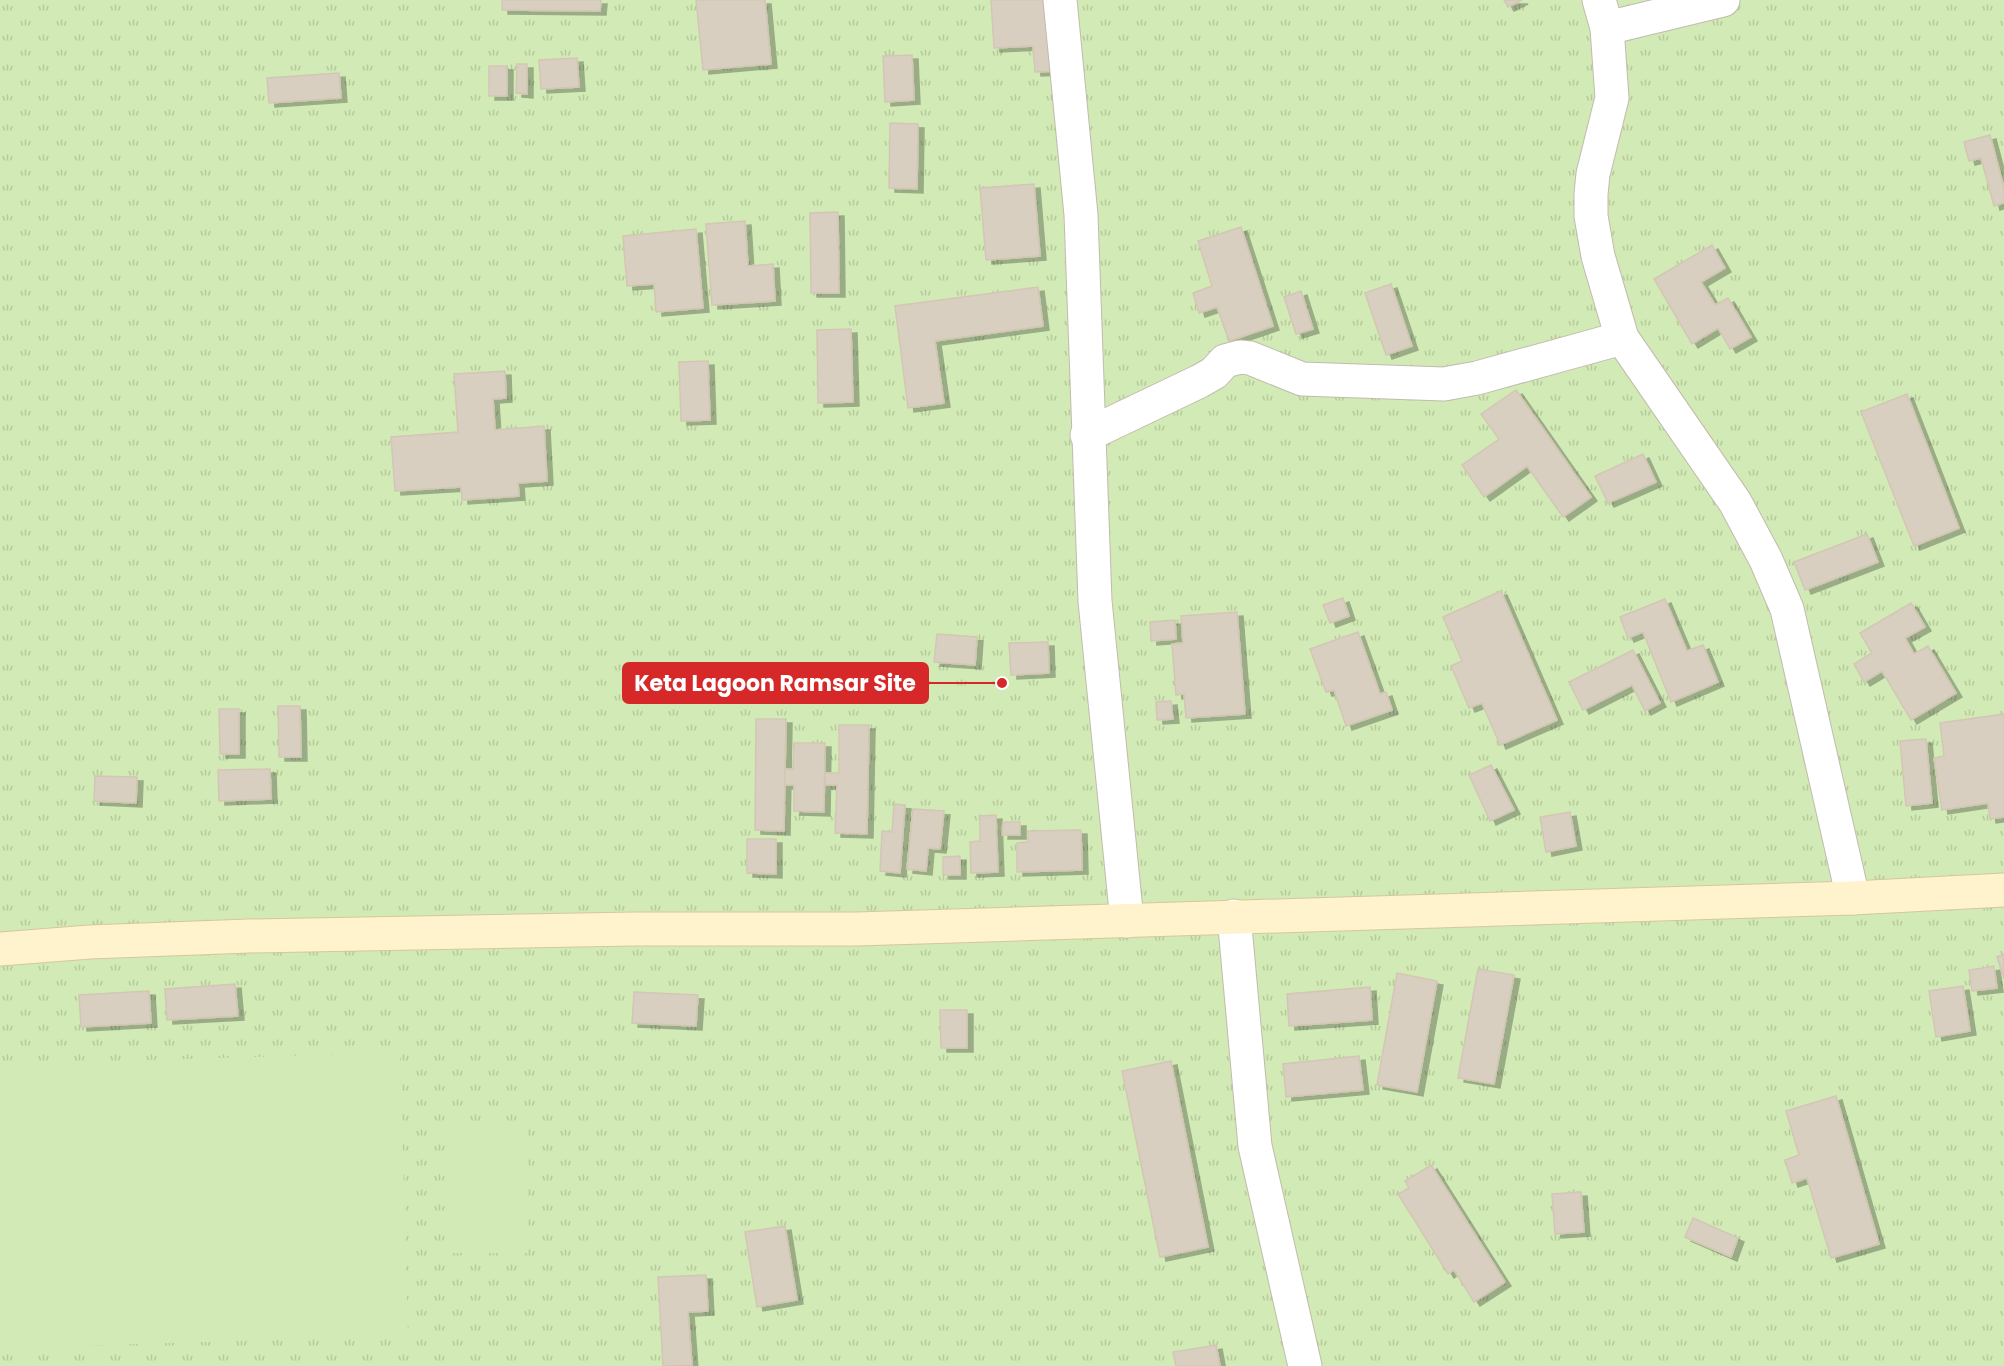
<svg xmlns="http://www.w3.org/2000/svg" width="2004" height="1366" font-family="Poppins,sans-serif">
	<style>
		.park { fill: url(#park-tufts) }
		.garden { fill: #d2eab5 }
		.building { fill: #d8cfc1; stroke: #d3c7b4; stroke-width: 1.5; filter: url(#shadow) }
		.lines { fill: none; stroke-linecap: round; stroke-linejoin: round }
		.street-casing { stroke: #c2bbae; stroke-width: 35 }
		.secondary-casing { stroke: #d6c79b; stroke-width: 35 }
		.street { stroke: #fff; stroke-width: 33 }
		.secondary { stroke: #fff3cd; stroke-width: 33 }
		.leader { fill: none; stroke: #d62828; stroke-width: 2 }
		.callout-dot { fill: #d62828; stroke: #fff; stroke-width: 2 }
		.callout { fill: #d62828; stroke: #d62828; stroke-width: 2 }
		.callout-label { font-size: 22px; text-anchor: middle; font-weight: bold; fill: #fff }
	</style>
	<defs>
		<pattern id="park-tufts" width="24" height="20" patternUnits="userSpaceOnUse" patternTransform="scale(1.5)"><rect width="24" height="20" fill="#d2eab5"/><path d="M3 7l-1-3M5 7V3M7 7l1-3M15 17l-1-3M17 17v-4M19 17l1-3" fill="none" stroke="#b6ca9c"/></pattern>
		<filter id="shadow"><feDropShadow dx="6" dy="4" stdDeviation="0" flood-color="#0004"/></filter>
	</defs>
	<rect width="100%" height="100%" fill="#f6f3ec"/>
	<!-- park -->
	<rect class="park" x="0" y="0" width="2004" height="1366"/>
	<!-- garden -->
	<g class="garden">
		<polygon points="400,1053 408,1336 0,1348 0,1064"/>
		<polygon points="450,1121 527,1122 527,1253 450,1253"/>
	</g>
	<!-- building -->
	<g class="building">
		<polygon points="502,0 601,0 600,11 502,10"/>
		<polygon points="696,0 765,0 771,64 703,70"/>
		<polygon points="991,0 1050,0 1055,71 1035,72 1033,46 994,48"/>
		<polygon points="1504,0 1522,0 1508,7"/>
		<polygon points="912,55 914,100 885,102 883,56"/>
		<polygon points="577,58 579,87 541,89 539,60"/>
		<polygon points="517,64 527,64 527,94 516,93"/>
		<rect x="489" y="66" width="18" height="30"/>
		<polygon points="339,73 341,98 269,103 267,78"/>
		<polygon points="890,123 918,124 917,189 889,188"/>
		<polygon points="1990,135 2004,188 2004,203 1994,206 1981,158 1969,161 1964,142"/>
		<polygon points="1034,184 1040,256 986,260 980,188"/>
		<polygon points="838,212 839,293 811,293 810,213"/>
		<polygon points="745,221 748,266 773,264 775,301 712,305 706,224"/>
		<polygon points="1241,227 1273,326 1229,341 1217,307 1199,313 1193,293 1212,286 1198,241"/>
		<polygon points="696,229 703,308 656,312 654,284 627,286 623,236"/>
		<polygon points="1712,245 1725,268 1701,282 1715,305 1728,298 1751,337 1730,349 1718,328 1692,344 1654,279"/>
		<polygon points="1391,284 1412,346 1386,355 1365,293"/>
		<polygon points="1038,287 1043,326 935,341 944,403 908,408 895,306"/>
		<polygon points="1301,291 1313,329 1296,334 1284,297"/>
		<polygon points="851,329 853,402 818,403 817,330"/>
		<polygon points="708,361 710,420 681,421 679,362"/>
		<polygon points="505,371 506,398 493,399 495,430 544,426 547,481 518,483 519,496 462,500 461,487 395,491 391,437 458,432 454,374"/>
		<polygon points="1516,390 1591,497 1563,517 1527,466 1484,497 1462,465 1499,439 1481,414"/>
		<polygon points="1907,394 1959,528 1914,546 1861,412"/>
		<polygon points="1643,454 1656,482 1608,503 1595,476"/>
		<polygon points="1867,534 1878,562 1805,590 1794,562"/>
		<polygon points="1501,591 1557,720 1500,745 1482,703 1469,708 1451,666 1462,661 1443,617"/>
		<polygon points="1343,598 1349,616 1330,623 1323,605"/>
		<polygon points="1665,599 1687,651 1703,645 1718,682 1671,702 1643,632 1628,638 1620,617"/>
		<polygon points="1911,603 1925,627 1905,638 1914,654 1928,646 1956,693 1911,720 1882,671 1864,682 1854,664 1872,653 1860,633"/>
		<polygon points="1237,612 1245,714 1186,718 1184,694 1176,695 1172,644 1183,643 1181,616"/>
		<polygon points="1175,620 1176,639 1151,641 1150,622"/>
		<polygon points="1358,632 1380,694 1386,692 1392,710 1346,726 1334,690 1326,692 1310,649"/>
		<polygon points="937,634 977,637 975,665 934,662"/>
		<polygon points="1048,642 1049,673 1011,675 1009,643"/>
		<polygon points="1633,650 1660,703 1645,711 1632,685 1583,710 1569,682"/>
		<polygon points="1171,701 1173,719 1157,720 1156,702"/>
		<polygon points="278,706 300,706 301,757 279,757"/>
		<polygon points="219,709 239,709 239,754 220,754"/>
		<polygon points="2004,714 2004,817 1990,819 1988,803 1942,810 1934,758 1944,756 1940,723"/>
		<polygon points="756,719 786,719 784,831 755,830"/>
		<polygon points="839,725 869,725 867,834 835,833 837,785 825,785 825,773 839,773"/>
		<polygon points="1926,739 1932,803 1906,806 1900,741"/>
		<polygon points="794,743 825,743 824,812 794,811 794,785 785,785 785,769 793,769"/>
		<polygon points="1491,765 1514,810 1490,821 1469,775"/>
		<polygon points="270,769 271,799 219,801 218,770"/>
		<polygon points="95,776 137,777 136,803 94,801"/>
		<polygon points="894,804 905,805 900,873 880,871 882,831 892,832"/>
		<polygon points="913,809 944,811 940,849 928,848 926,871 907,869"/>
		<polygon points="1570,812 1576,846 1546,852 1540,817"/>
		<polygon points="996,815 998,872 971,873 970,842 980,841 980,816"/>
		<polygon points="1003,822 1020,822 1020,835 1002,835"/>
		<polygon points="1081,830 1082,870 1017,872 1017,843 1028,842 1028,831"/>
		<polygon points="747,839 776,839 776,874 747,873"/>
		<polygon points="960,856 960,875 943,875 943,857"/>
		<polygon points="2004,954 2004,979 1997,957"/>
		<polygon points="1994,966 1997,988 1972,991 1969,970"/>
		<polygon points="1478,969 1514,975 1494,1084 1458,1078"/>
		<polygon points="1397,973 1437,981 1417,1092 1377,1085"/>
		<polygon points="235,984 238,1016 167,1020 165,989"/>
		<polygon points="1963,986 1970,1031 1936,1037 1929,991"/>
		<polygon points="1370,987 1372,1020 1289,1026 1287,994"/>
		<polygon points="149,991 151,1023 81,1027 79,995"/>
		<polygon points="634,992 698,995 696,1026 632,1023"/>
		<polygon points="940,1010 967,1010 967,1048 941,1048"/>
		<polygon points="1359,1056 1363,1090 1286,1097 1283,1064"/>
		<polygon points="1171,1061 1208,1247 1160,1257 1122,1071"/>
		<polygon points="1836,1096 1879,1244 1831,1258 1807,1178 1792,1183 1785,1160 1799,1155 1786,1111"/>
		<polygon points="1431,1165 1505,1282 1474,1302 1454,1270 1448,1274 1398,1194 1409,1188 1405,1181"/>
		<polygon points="1581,1192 1584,1232 1555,1234 1552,1194"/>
		<polygon points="1693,1218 1738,1238 1731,1257 1685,1237"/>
		<polygon points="785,1226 797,1300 757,1307 745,1232"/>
		<polygon points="706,1275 708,1311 688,1312 692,1365 663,1366 658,1277"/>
		<polygon points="1216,1345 1220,1366 1176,1366 1173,1352"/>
	</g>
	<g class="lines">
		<!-- street casing -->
		<g class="street-casing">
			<g id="street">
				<polyline points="1060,0 1081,215 1095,601 1127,921"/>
				<polyline points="1599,0 1607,28 1612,98 1593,174 1591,194 1591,216 1598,256 1622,338 1735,502 1766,560 1787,609 1853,898"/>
				<polyline points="1607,28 1723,0"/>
				<polyline points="1087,435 1200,381 1214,373 1225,361 1240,357 1250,358 1302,379 1444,384 1477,378 1622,338"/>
				<polyline points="1234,916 1255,1146 1305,1366"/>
			</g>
		</g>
		<!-- secondary casing -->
		<g class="secondary-casing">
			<polyline id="secondary" points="0,949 90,942 249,936 635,929 857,929 1853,898 2004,890"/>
		</g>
		<!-- street -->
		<use href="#street" class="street"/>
		<!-- secondary -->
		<use href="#secondary" class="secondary"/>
	</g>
	<!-- callouts -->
	<path class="leader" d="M1002 683L928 683"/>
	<circle class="callout-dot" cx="1002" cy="683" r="6"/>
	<rect class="callout" x="623" y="663" width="305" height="40" rx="6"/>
	<g class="callout-label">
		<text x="775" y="691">Keta Lagoon Ramsar Site</text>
	</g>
</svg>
